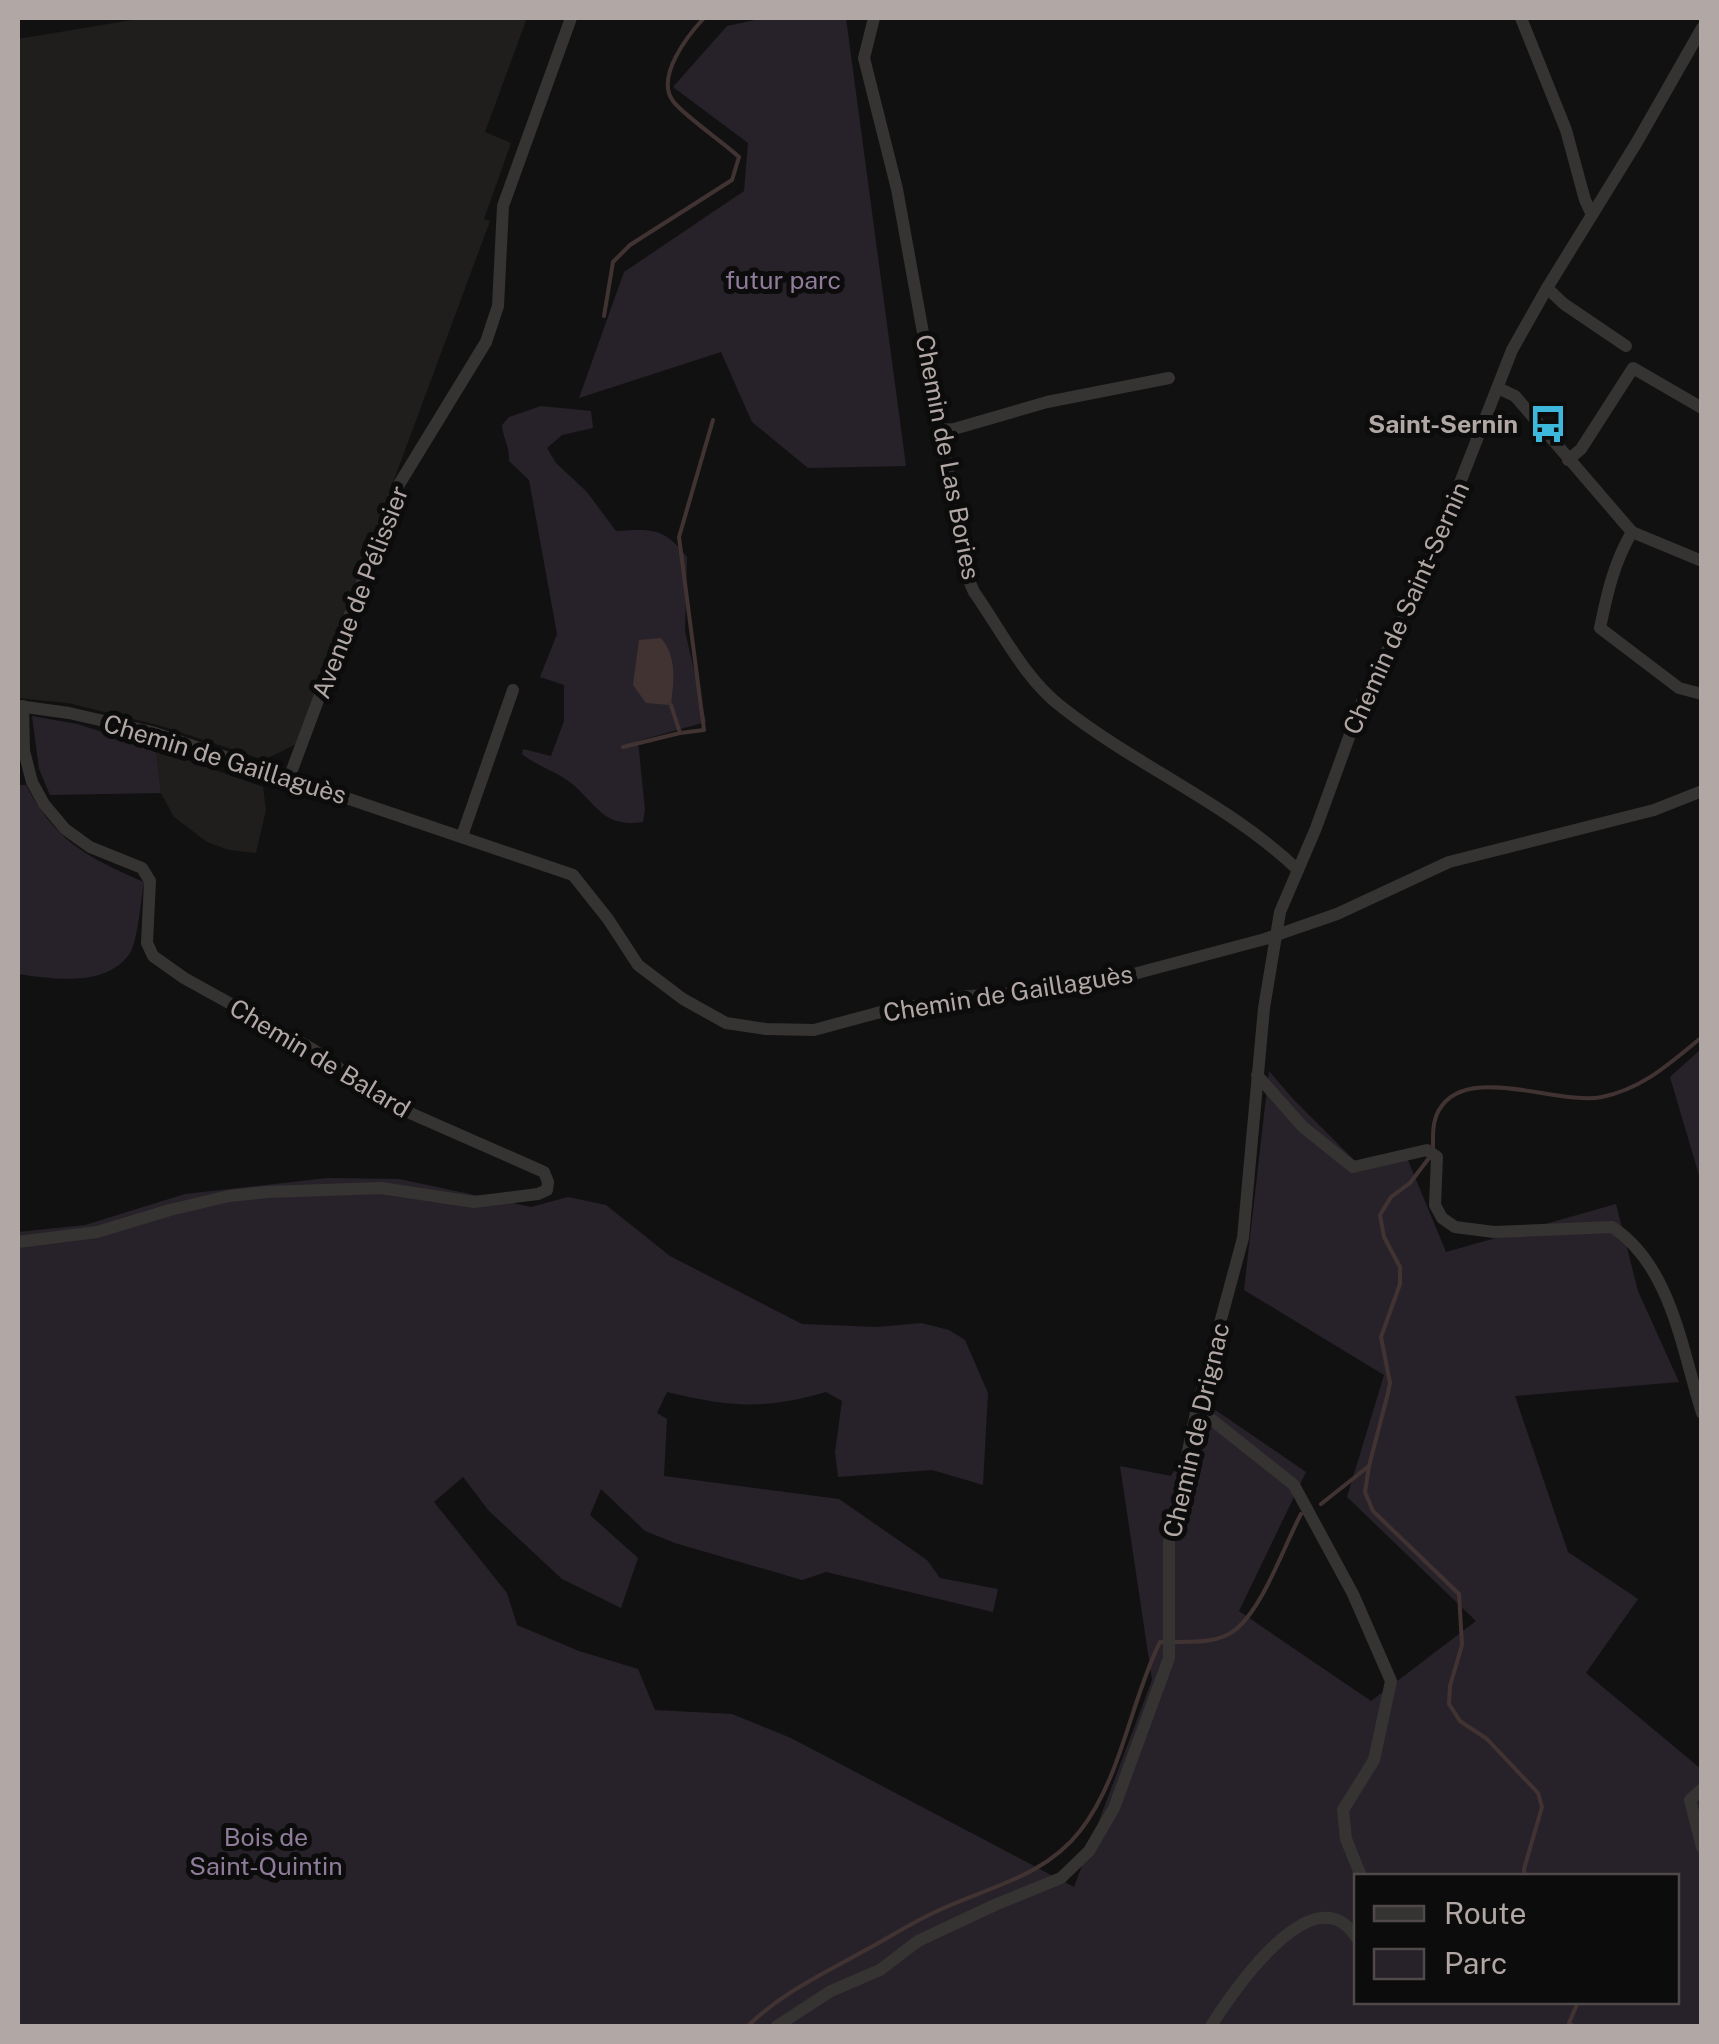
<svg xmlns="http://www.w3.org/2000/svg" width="1719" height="2044" font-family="'Public Sans',sans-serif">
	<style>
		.built { fill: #1f1e1d }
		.green { fill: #272229; fill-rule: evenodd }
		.water { fill: #423333 }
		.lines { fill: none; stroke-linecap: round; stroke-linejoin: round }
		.stream { stroke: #423333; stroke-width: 4 }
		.minor { stroke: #363432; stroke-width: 12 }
		.labels { text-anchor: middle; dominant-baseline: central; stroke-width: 10; stroke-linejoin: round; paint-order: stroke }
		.park-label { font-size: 25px; fill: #8f7c9a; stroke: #0d0c0c }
		.poi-label { font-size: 25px; font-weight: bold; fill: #b1a7a4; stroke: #0d0c0c; text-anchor: end }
		.street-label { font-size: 25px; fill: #b1a7a4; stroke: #0d0c0c }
	</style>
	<rect width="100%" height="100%" fill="#121111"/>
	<!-- built -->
	<g class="built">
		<polygon points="144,18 527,18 485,132 511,143 484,219 490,221 296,744 264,760 161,726 68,703 18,698 18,39"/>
		<polygon points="156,749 263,787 266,810 256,853 229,850 207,842 174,817 161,793"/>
	</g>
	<!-- green -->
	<g class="green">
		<polygon points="764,18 846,18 906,466 808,468 752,422 721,352 579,398 624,272 744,191 748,143 673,87 727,26"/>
		<path d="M541 406 591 411 593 428 562 435 547 448 556 463 587 492 616 531C651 529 664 527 687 557L685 631 706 722 638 741 645 810 643 822C599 829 595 798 564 778 549 769 536 765 522 754L523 749 551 756 564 721V685L540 677 557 634 529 480 509 461C510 446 503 439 502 425L509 417Z"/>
		<polygon points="32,716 77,724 156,749 161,793 50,795 39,769"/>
		<path d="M18 785H26C56 842 87 857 144 882 141 898 138 940 130 953 106 988 54 979 18 974Z"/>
		<polygon points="1701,1049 1701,1048 1701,1182 1670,1077"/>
		<path d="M1269 1071 1294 1100 1359 1165 1407 1158 1446 1252 1616 1204 1638 1291 1679 1382 1515 1396 1568 1552 1638 1599 1586 1673 1701 1769V2026H18V1232L85 1225 185 1194 328 1178 399 1179 531 1207 568 1197 606 1205 670 1256 802 1324 878 1327 921 1323 949 1330 965 1340 988 1393 983 1485 932 1470 838 1477 835 1452 842 1401 826 1392C764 1410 729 1407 667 1392L657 1413 667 1419 664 1476 839 1499 927 1560 940 1578 998 1589 993 1612 826 1572 802 1580 675 1543 645 1531 601 1489 590 1515 638 1558 621 1608 562 1579 489 1511 463 1477 434 1502 507 1593 517 1625 579 1651 638 1669 655 1710 732 1714 791 1738 1074 1887 1152 1680 1120 1466 1171 1476 1211 1407 1306 1472 1239 1611 1371 1701 1476 1621 1347 1497 1384 1375 1244 1290ZM1356 1876H1676V2002H1356Z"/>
	</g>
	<!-- water -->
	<path class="water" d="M661 638C677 657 674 680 671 705L646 703 633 685 639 640Z"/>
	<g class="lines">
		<!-- stream -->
		<g class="stream">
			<path d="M604 316 613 262 630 245 732 180 739 157C723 142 683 115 673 101 655 77 688 35 704 18"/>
			<polyline points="680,733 704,730 679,537 713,420"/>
			<polyline points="623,747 680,733 671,705"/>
			<path d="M1433 1149C1433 1136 1432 1122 1439 1110 1466 1062 1558 1106 1602 1097 1644 1088 1670 1063 1702 1037"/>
			<polyline points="1369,1466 1365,1492 1373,1511 1459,1594 1462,1645 1450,1686 1449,1704 1460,1721 1487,1739 1538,1793 1542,1807 1524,1869 1525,1876"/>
			<polyline points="1321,1504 1369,1466 1388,1393 1390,1383 1381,1337 1400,1284 1400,1267 1384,1237 1380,1215 1391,1197 1410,1183 1429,1158"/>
			<path d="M1175 1642C1194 1642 1219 1643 1235 1630 1263 1608 1284 1546 1301 1514"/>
			<path d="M748 2026C780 1994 823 1974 862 1952 885 1940 906 1926 929 1915 981 1888 1042 1880 1080 1831 1122 1777 1130 1702 1160 1642H1165"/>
			<polyline points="1573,2026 1569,2023 1578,2002"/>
		</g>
		<!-- minor -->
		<g class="minor">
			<path d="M874 18 864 58 897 189 967 576 974 592C1001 630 1025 680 1063 708 1138 767 1229 804 1298 870"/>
			<polyline points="1521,18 1566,130 1585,200 1592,215"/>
			<polyline points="1547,288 1564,304 1626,346"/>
			<polyline points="1498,388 1515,396 1632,532 1702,561"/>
			<polyline points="940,430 954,429 1047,402 1169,378"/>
			<polyline points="1568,460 1581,449 1633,368 1702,408"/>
			<path d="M1632 532C1614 562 1607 594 1600 628L1679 688 1702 694"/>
			<polyline points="18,706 69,713 152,732 573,875 608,919 638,965 683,999 726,1023 766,1029 814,1030 877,1013 969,996 1046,991 1115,979 1265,939 1337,914 1449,862 1654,810 1702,791"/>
			<polyline points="289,778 398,486 486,342 498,306 503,206 571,18"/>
			<polyline points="462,836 513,690"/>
			<path d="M1257 1075 1303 1127 1353 1167 1427 1150 1437 1157 1435 1205 1442 1218 1455 1227 1494 1232 1612 1227C1671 1265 1682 1350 1702 1413"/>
			<polyline points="18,1242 97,1232 170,1210 229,1196 267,1192 381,1188 474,1202 538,1194 547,1190 548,1182 544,1172 385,1102 314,1050 184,978 153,956 147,943 150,881 142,868 90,847 65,829 44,804 32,782 24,751 23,706"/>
			<polyline points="1197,1408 1294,1485 1353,1594 1391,1681 1374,1760 1343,1810 1346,1839 1361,1876"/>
			<polyline points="1702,1789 1690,1800 1702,1847"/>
			<polyline points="777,2026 831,1991 880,1970 918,1941 997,1904 1061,1878 1089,1851 1114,1808 1169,1658 1169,1542 1197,1408 1243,1238 1264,1008 1280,912 1316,828 1364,696 1418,590 1512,350 1547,288 1637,142 1702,28"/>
			<path d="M1211 2026C1232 1993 1314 1871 1356 1937"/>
		</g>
	</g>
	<!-- icons -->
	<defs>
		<g id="bus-bare" transform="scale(3)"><path d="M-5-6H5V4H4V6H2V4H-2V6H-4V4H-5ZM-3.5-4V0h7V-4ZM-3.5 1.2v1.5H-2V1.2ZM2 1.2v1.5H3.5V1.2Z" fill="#3eb7dc" stroke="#0d0c0c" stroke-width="2.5" paint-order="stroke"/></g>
	</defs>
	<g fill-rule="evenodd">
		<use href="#bus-bare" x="1548" y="424"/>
	</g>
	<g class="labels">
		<!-- park labels -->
		<g class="park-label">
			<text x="783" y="280">futur parc</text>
			<text x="266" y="1837">Bois de<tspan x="266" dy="29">Saint-Quintin</tspan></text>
		</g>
		<!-- poi labels -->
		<g class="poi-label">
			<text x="1518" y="424">Saint-Sernin</text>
		</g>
		<!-- street labels -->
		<g class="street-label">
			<text transform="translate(948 457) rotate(79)">Chemin de Las Bories</text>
			<text transform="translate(360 592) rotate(-69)">Avenue de Pélissier</text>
			<text transform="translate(1406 608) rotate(-66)">Chemin de Saint-Sernin</text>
			<text transform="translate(225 759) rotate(17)">Chemin de Gaillaguès</text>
			<text transform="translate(1008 993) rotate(-9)">Chemin de Gaillaguès</text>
			<text transform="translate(320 1058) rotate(31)">Chemin de Balard</text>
			<text transform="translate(1196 1430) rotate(-77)">Chemin de Drignac</text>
		</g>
	</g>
	<!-- border -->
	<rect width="1719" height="2044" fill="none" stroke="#b1a7a4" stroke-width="40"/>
	<!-- legend -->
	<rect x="1354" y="1874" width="325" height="130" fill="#0d0c0c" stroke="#4f4a49" stroke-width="2.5"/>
	<rect x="1374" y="1906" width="50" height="15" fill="#363432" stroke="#4f4a49" stroke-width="2.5"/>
	<text x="1444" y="1924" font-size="30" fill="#b1a7a4">Route</text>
	<rect x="1374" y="1949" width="50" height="30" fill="#272229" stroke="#4f4a49" stroke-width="2.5"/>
	<text x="1444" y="1974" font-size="30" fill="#b1a7a4">Parc</text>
</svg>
